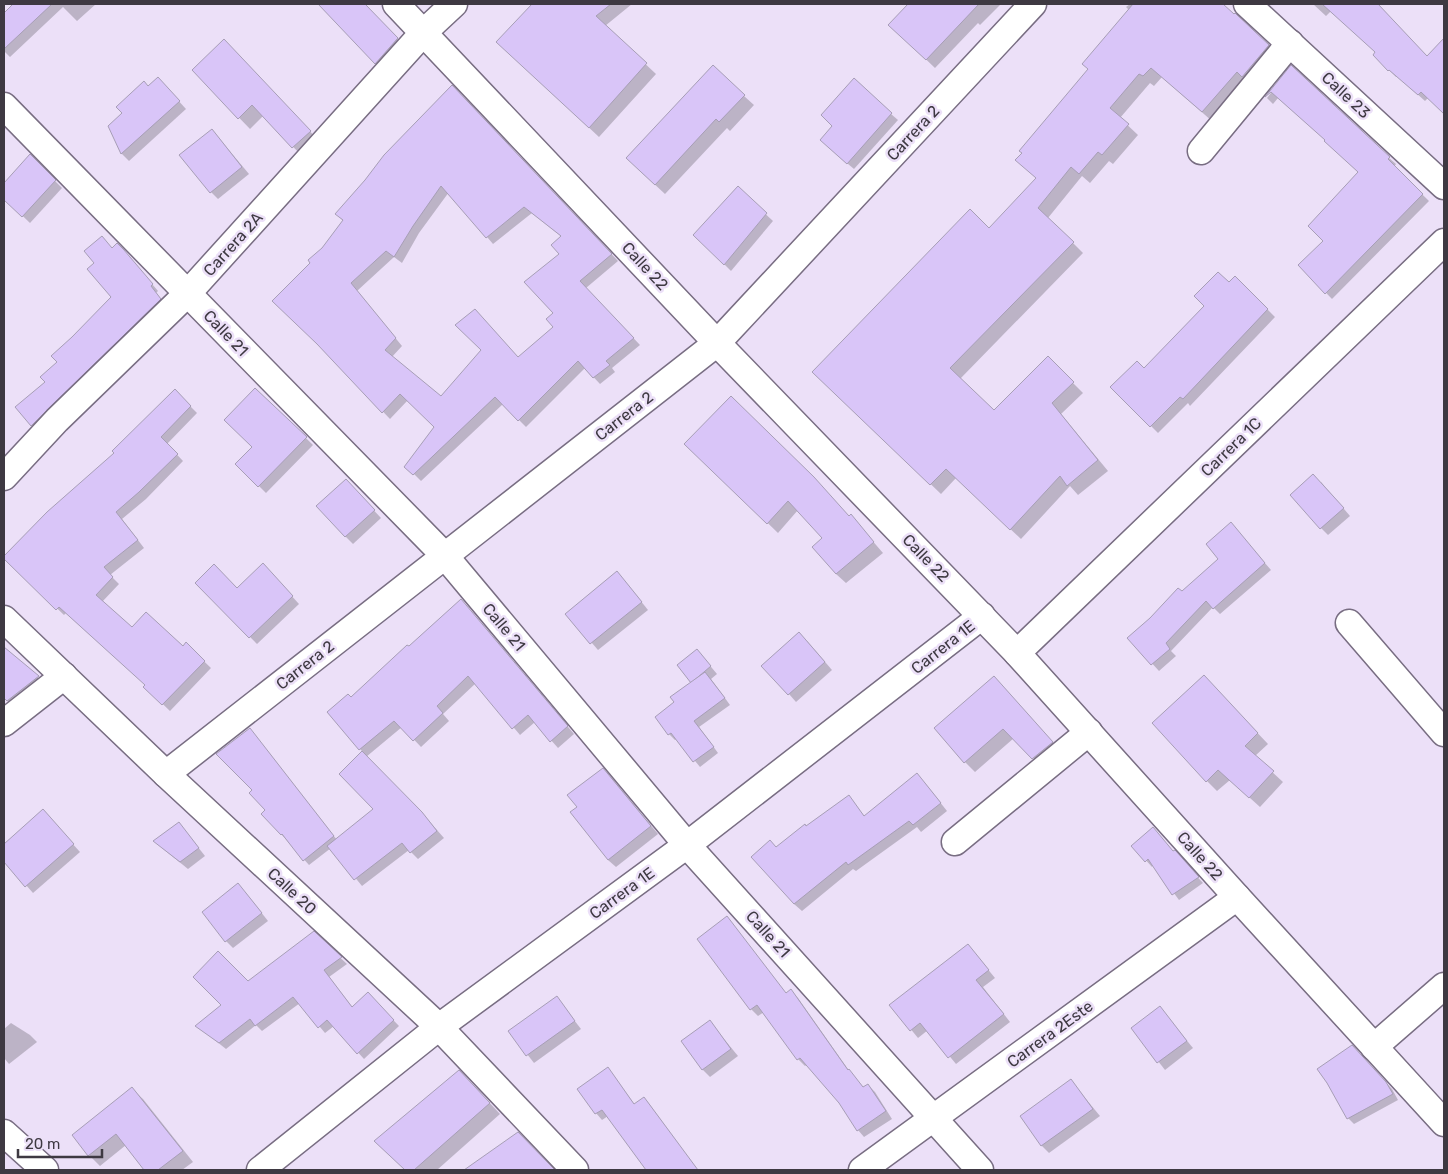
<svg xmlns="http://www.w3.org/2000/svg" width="1448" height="1174" font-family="Rubik,sans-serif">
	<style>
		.shadow { fill: #0003; fill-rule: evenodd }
		.building { fill: #d9c5f8; stroke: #a79eb6; fill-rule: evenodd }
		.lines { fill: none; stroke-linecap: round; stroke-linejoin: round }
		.street-casing { stroke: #786d82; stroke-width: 29 }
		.street { stroke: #fff; stroke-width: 26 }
		.labels { text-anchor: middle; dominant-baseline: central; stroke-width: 5; stroke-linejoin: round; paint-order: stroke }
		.street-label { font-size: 16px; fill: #3e3942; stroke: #ece0f8 }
	</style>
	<rect width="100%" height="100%" fill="#ece0f8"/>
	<!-- shadow -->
	<g class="shadow">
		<polygon points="15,4 96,4 77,21 63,7 10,57 4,51 4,15"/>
		<polygon points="319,4 353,4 362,14 368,9 404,46 383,70"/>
		<polygon points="534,4 632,4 605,26 656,74 599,137 497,42"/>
		<polygon points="910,4 1001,4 980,25 978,23 935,68 890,25"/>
		<polygon points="1130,4 1222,4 1278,56 1213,122 1162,77 1154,86 1150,83 1120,118 1138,135 1113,164 1109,161 1090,183 1082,176 1048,218 1083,253 960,379 994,412 1048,358 1083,393 1061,414 1108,471 1078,495 1070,486 1021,539 956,478 941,494 824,382 989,230 1037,179 1017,160 1089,69 1129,10 1126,7"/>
		<polygon points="1313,4 1377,4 1427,58 1442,42 1444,44 1444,113 1429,97 1425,101 1397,76 1396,77 1375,55 1377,52 1331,11 1326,16"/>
		<polygon points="235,52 321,143 304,158 263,116 250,129 193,70"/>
		<polygon points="1291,67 1389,158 1396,164 1394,167 1429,201 1332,299 1299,265 1325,241 1359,173 1326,140 1278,98 1273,104 1267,98"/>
		<polygon points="165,86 186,109 129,161 122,154 110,126 148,88"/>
		<path d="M459 93 618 261 586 288 640 345 612 368 615 372 600 384 585 368 526 427 503 404 421 481 413 473 436 427 408 400 390 419 321 347 312 263 343 221 337 214ZM449 192 493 244 532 213 562 237 554 327 518 359 483 350 441 398 391 358 402 346 357 291 394 257 402 263 419 233Z"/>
		<polygon points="744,96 754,105 730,131 727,128 665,194 637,168"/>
		<polygon points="891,114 898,120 854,169 828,147 834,126"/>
		<polygon points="212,130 249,174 218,199 211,192"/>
		<polygon points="30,156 62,188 30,223 4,198 4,185"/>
		<polygon points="738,188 773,221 731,271 695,235"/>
		<polygon points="113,250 124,251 158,291 156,293 166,305 38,431 32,425 47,382 59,362 113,297"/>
		<polygon points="1235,277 1275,317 1190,406 1188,403 1158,433 1112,387 1144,370"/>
		<polygon points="256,389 313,445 266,493 237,464 253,447"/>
		<polygon points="175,391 197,413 167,444 183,461 146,499 122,519 144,548 110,575 119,584 102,602 132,629 183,647 186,644 211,668 170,711 145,687 146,685 66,613 64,615 4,557 116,453"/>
		<polygon points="686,444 849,517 851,516 883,553 846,583 836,574 824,538 798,510 778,533"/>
		<polygon points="1321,482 1350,516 1328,535 1321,528"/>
		<polygon points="353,488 381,518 353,544 345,536"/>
		<polygon points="1237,531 1271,570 1220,614 1213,607 1171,651 1176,656 1159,671 1129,638 1220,559"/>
		<polygon points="270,572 299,604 257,644 197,583 237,589"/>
		<polygon points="624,580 648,610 598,650 567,614"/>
		<polygon points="461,600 574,734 558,748 535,722 520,735 476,683 443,714 449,721 421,747 402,727 366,757 429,821 444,838 418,859 409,850 362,886 331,848 309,865 263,814 267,811 254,790 255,735 337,840 375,809 363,752 360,749 351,699"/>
		<polygon points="807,641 832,670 796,702 789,694"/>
		<polygon points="4,647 47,686 17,710 4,698"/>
		<polygon points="697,650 717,674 711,679 730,705 699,727 718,753 700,767 677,739 675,740 669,734 676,702 692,683"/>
		<polygon points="1214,687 1268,744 1255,756 1283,782 1260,807 1230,780 1217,791 1207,781"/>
		<polygon points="1004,688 1062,753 1043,768 1014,738 975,772 965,762"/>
		<polygon points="610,776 658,834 616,867 608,860 578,807"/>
		<polygon points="924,782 947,811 921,832 917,827 856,871 853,869 802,911 794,904 776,849 849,797 865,817"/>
		<polygon points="43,811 80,852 33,893 4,860 4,845"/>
		<polygon points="179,823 205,856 188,869 162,848"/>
		<polygon points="1133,846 1174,852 1203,883 1179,900 1153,865 1152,867"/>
		<polygon points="245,892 268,921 233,948 226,941"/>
		<polygon points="727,918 786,994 791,991 798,998 850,1072 864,1088 868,1085 875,1092 892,1119 864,1137 858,1130 840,1102 808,1064 805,1066 798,1059 764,1012 758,1016 751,1009 699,939"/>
		<polygon points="314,933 347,964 329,977 353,1008 374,1000 399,1026 364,1059 334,1026 325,1033 300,1003 262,1031 256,1025 226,1049 197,1026 248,983"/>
		<polygon points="968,945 995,978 983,987 1010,1022 956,1064 928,1030 918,1038 891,1005"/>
		<polygon points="557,998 581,1029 534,1063 510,1032"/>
		<polygon points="1160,1008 1193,1048 1165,1070 1133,1029"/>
		<polygon points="710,1022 738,1056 710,1077 703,1070 683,1041"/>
		<polygon points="11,1023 30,1035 37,1042 9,1064 4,1058 4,1029"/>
		<polygon points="1358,1053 1392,1089 1398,1100 1354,1124 1348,1118 1328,1082"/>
		<polygon points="608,1069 635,1105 644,1098 650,1105 697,1170 662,1170 658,1164 649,1170 608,1116 602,1120 596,1113"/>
		<polygon points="1071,1081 1100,1116 1049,1153 1042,1146 1022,1117"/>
		<polygon points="470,1082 500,1114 437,1170 407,1170 387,1152"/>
		<polygon points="132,1089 143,1099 193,1162 182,1170 146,1170 126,1145 100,1166 89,1155"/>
		<polygon points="518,1134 554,1170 467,1170"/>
	</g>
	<!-- building -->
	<g class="building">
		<polygon points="13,4 52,4 4,49 4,13"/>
		<polygon points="318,4 365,4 398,38 375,64"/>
		<polygon points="532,4 611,4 596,16 647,63 589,128 496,42"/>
		<polygon points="908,4 979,4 926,60 888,25"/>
		<polygon points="1133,4 1223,4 1234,14 1235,13 1269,45 1242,77 1237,72 1202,112 1151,68 1143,76 1139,74 1110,108 1129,124 1102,155 1098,152 1079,174 1071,167 1038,208 1074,242 950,368 994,410 1048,356 1074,382 1052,403 1098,460 1067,486 1060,476 1010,530 946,469 930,485 812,372 970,209 989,228 1036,178 1015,160 1022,153 1019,151 1088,69 1082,64"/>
		<polygon points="1322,4 1378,4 1427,56 1444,38 1444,114 1421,92 1418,95 1389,70 1388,71 1373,55 1375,52"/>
		<polygon points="224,39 311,131 292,148 252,105 238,119 192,70"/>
		<polygon points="713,65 745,95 719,122 716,119 655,185 626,158"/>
		<polygon points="1291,65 1390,157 1388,159 1423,194 1325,294 1298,265 1323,241 1308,226 1358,172 1324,141 1325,140 1271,92 1265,97"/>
		<polygon points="158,77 180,101 121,154 108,126 122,113 116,107 144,81 148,86"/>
		<polygon points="854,78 892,113 847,164 820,140 832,126 821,115"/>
		<path d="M452 85 612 254 580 281 634 338 606 361 610 365 593 378 578 361 518 421 495 397 413 475 404 467 434 427 400 394 382 413 317 344 272 301 310 263 308 260 322 248 343 220 335 214 365 180 384 155ZM441 186 486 238 524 207 561 236 551 245 559 254 524 282 553 313 546 319 553 327 518 357 475 309 455 325 481 350 441 396 385 350 396 338 351 283 386 251 394 257 413 226Z"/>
		<polygon points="212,129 242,167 210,193 179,155"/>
		<polygon points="30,154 56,180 22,217 4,200 4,183"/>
		<polygon points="738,186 767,213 724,265 693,235"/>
		<polygon points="102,236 112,248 117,243 124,250 153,284 151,286 161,299 31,426 15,407 45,382 40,377 57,362 51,356 72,337 111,297 87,269 94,263 84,251"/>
		<polygon points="1218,272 1229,282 1235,276 1268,309 1183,399 1180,397 1150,427 1110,387 1137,361 1144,368 1204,306 1194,296"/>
		<polygon points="255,388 307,437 258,487 235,464 252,447 224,420"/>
		<polygon points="175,389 191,406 161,437 178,454 139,492 116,512 138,540 104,567 113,577 96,595 132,627 146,612 183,646 186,642 205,661 162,705 143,687 145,685 59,607 56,610 4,559 4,556 47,512 114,453 112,451"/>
		<polygon points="731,396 814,477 849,516 851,514 874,542 836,574 812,547 822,538 788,501 767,524 684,444"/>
		<polygon points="1313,474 1344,508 1320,529 1290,495"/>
		<polygon points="346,479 375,510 345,537 316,506"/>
		<polygon points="1231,522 1265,563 1213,609 1206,601 1166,643 1170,649 1151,665 1127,638 1150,618 1178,588 1182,591 1218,559 1206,544"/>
		<polygon points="263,563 293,596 249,638 195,583 214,564 237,588"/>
		<polygon points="617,571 642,602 590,644 565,614"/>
		<polygon points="461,599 568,726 550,742 528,715 512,729 468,676 437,706 443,713 413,741 394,721 359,750 327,712 348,694 351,697 407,645 409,646"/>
		<polygon points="799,632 825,662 788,695 761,666"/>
		<polygon points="4,647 39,676 7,701 4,698"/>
		<polygon points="697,649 711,666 691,683 677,665"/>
		<polygon points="705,672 725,698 694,721 714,747 693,762 671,733 668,735 655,717 674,702 670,697"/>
		<polygon points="1204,675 1258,733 1245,746 1274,771 1249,798 1218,770 1206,782 1152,723"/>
		<polygon points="994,676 1053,742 1032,759 1003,729 964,763 934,728"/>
		<polygon points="250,728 334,836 303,861 282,834 281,835 261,814 265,810 249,793 252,790 216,754"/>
		<polygon points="362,751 422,812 437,831 410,853 402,843 354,880 327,846 373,809 339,774"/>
		<polygon points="603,768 651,826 608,860 570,812 577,807 567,795"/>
		<polygon points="917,773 941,803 913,825 909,821 848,865 846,862 794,904 751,857 770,840 776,847 805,824 806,826 849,795 864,816"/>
		<polygon points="43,809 74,844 25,887 4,862 4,844"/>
		<polygon points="179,822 199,848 180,862 153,841"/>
		<polygon points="1153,827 1173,851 1175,850 1199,877 1172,895 1148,859 1145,862 1131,846"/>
		<polygon points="238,883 262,913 225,942 202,912"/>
		<polygon points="727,916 786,993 791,989 848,1070 849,1069 863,1087 868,1084 886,1111 857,1131 839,1103 800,1058 797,1060 757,1005 750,1010 697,939"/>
		<polygon points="314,931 342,957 324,970 352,1007 368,992 394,1020 357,1054 327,1020 318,1028 293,997 255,1026 250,1019 219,1043 195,1026 221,1005 193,977 218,951 248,981"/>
		<polygon points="968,944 989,970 976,980 1004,1014 948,1058 920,1023 910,1031 889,1005"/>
		<polygon points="557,996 575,1021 526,1056 508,1031"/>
		<polygon points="1160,1006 1187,1041 1157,1063 1131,1028"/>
		<polygon points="710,1020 731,1049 702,1070 681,1041"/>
		<polygon points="1352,1045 1386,1082 1393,1094 1347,1119 1327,1083 1317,1069"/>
		<polygon points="608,1067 634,1104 644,1097 698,1170 646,1170 602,1110 595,1114 577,1089"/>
		<polygon points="459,1070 490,1103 414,1170 405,1170 374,1141"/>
		<polygon points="1071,1079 1093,1109 1041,1146 1020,1116"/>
		<polygon points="132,1087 183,1151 158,1170 144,1170 116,1134 88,1156 72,1135"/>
		<polygon points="518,1132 555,1170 464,1170"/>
	</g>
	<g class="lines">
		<!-- street casing -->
		<g class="street-casing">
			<g id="street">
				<polyline points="396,4 717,343 1017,653 1237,897 1444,1123"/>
				<polyline points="1247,4 1444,186"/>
				<polyline points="4,106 445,556 687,845 980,1170"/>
				<polyline points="1201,151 1290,43"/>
				<polyline points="4,477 57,420 188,293 424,32 454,4"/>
				<polyline points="4,619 166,774 439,1027 575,1170"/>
				<polyline points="1349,623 1444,733"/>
				<polyline points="1017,653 1444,242"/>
				<polyline points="4,723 64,676"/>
				<polyline points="166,774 717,343 1033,4"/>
				<polyline points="955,842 1089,732"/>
				<polyline points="1374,1047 1444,986"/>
				<polyline points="4,1133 45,1170"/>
				<polyline points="260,1170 439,1027 687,845 982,616"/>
				<polyline points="862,1170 1237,897"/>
			</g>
		</g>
		<!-- street -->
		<use href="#street" class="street"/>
	</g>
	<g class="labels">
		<!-- street labels -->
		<g class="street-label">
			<text transform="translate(1346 95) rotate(43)">Calle 23</text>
			<text transform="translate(913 133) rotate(-47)">Carrera 2</text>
			<text transform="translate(233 244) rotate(-48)">Carrera 2A</text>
			<text transform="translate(645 266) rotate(47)">Calle 22</text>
			<text transform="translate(226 333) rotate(46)">Calle 21</text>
			<text transform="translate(624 416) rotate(-38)">Carrera 2</text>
			<text transform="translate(1231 447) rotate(-44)">Carrera 1C</text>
			<text transform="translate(926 558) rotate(46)">Calle 22</text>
			<text transform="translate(504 627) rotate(50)">Calle 21</text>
			<text transform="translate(943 647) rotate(-38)">Carrera 1E</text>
			<text transform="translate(305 665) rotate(-38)">Carrera 2</text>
			<text transform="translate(1200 856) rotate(48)">Calle 22</text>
			<text transform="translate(292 891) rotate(43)">Calle 20</text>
			<text transform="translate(622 893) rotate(-36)">Carrera 1E</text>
			<text transform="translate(768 934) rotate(48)">Calle 21</text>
			<text transform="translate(1050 1034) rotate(-36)">Carrera 2Este</text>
		</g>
	</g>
	<!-- border -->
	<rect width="1448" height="1174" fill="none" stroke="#3e3942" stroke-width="10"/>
	<!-- scale -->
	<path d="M18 1149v8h84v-8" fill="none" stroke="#3e3942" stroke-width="2.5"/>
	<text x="25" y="1149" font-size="15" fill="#3e3942" stroke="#ece0f8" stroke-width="4" paint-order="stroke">20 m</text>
</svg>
